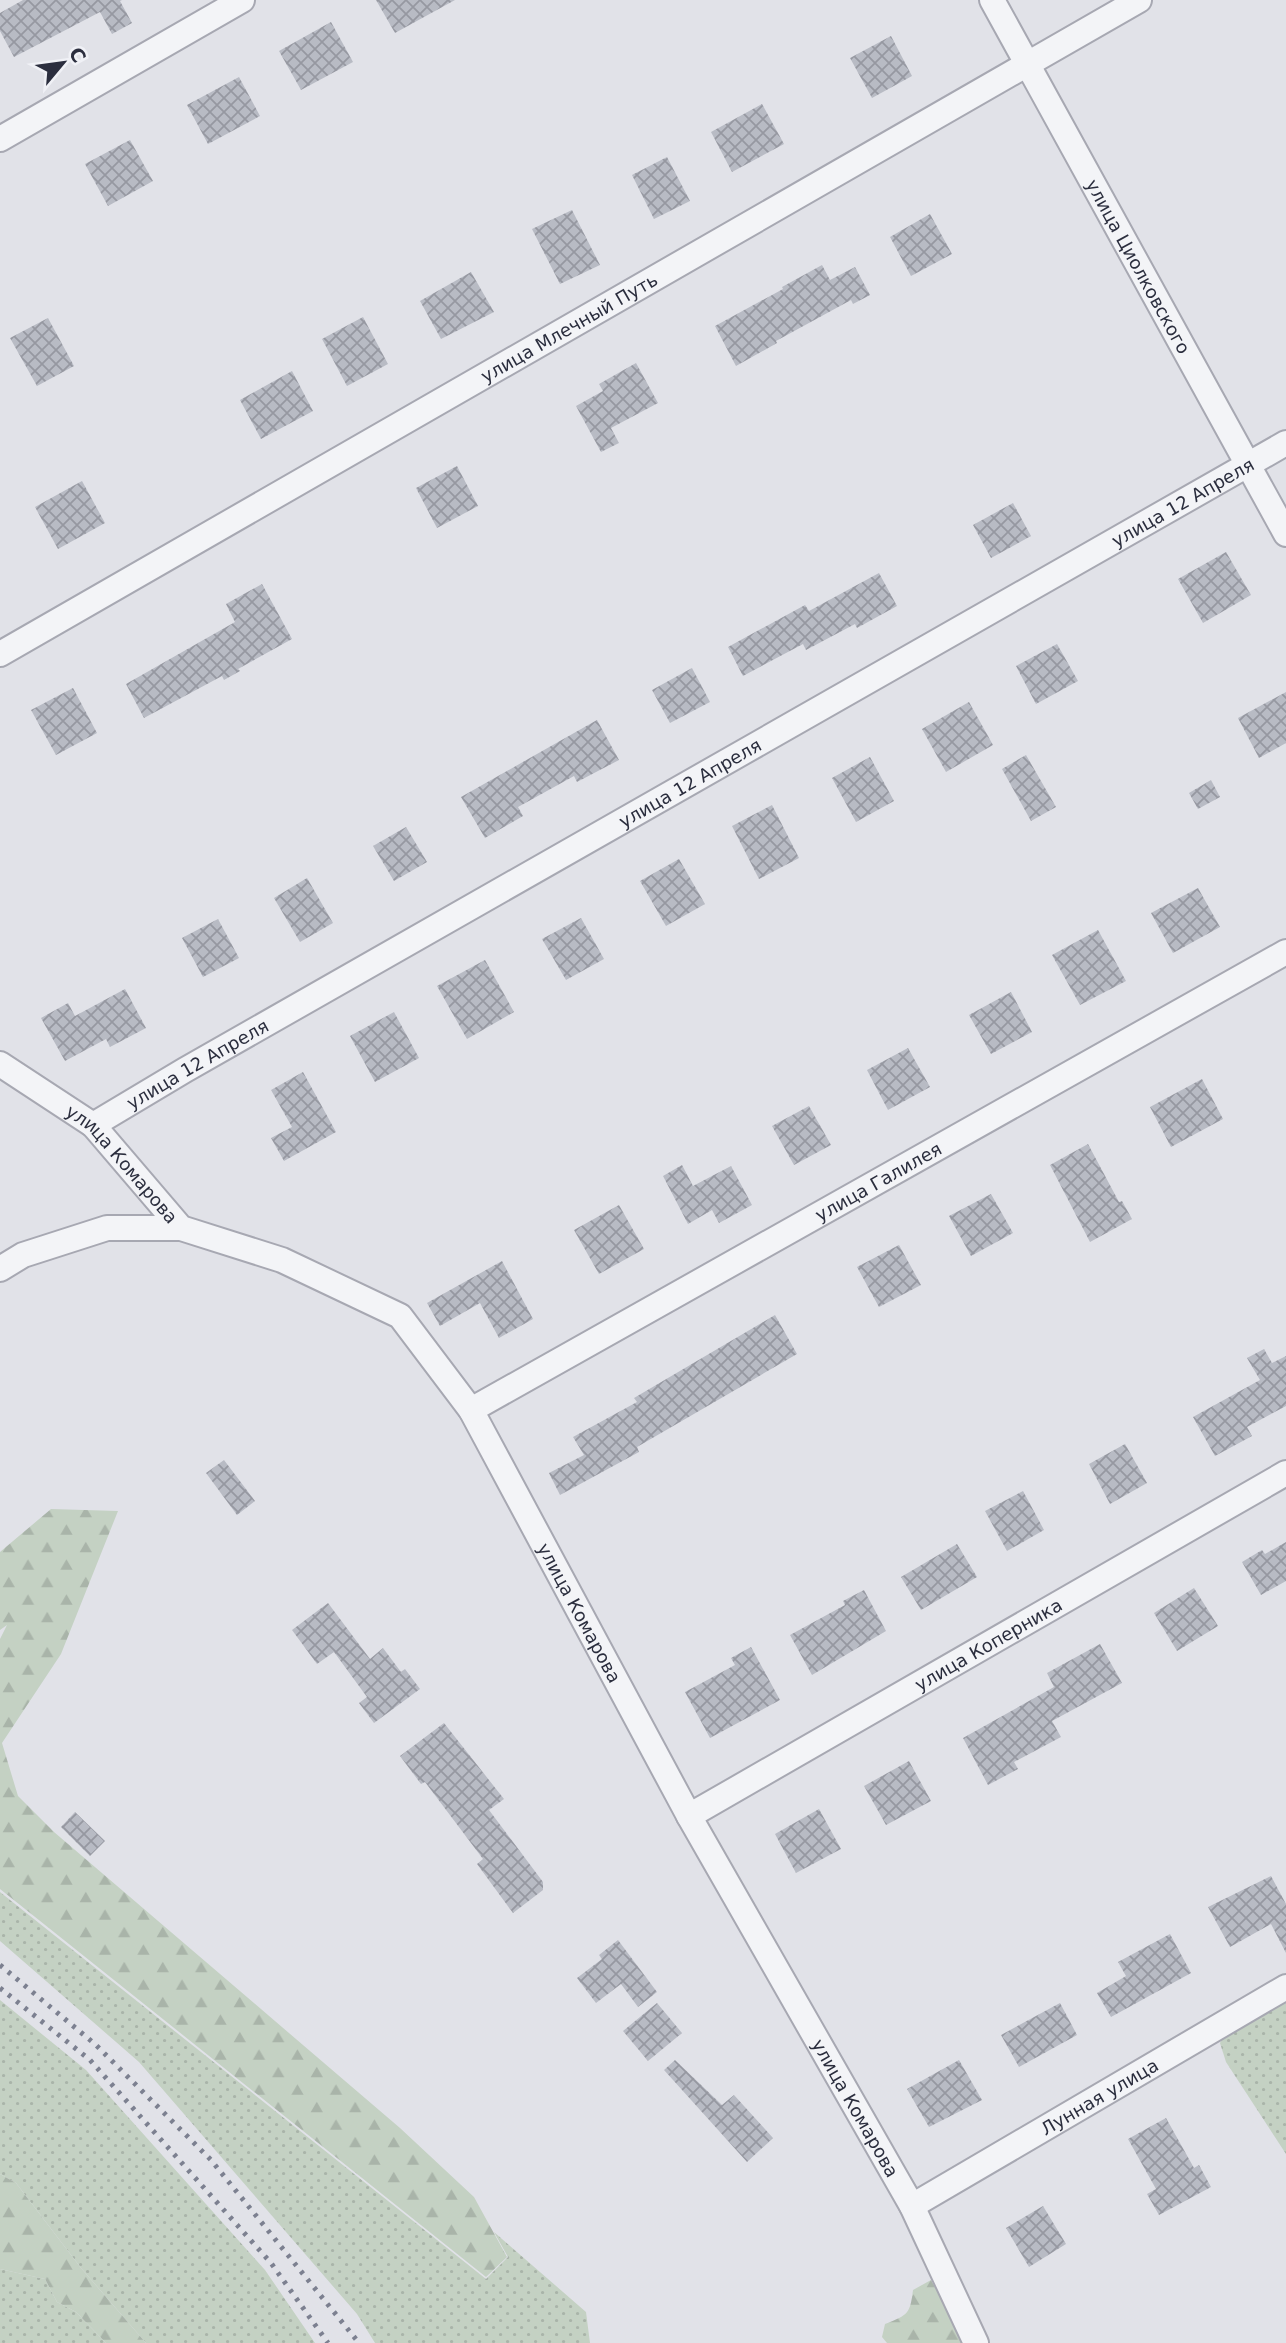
<svg xmlns="http://www.w3.org/2000/svg" width="1286" height="2343" font-family="'DejaVu Sans',sans-serif">
	<style>
		.green { fill: url(#green-dots) }
		.forest { fill: url(#forest-firs) }
		.building { fill: url(#building-cross-hatch) }
		.lines { fill: none; stroke-linecap: round; stroke-linejoin: round }
		.minor-casing { stroke: #a7a8b2; stroke-width: 28 }
		.minor { stroke: #f3f4f7; stroke-width: 24 }
		.rail { stroke: #7c8090; stroke-width: 5; stroke-dasharray: 3.5 7; stroke-linecap: butt }
		.labels { text-anchor: middle; dominant-baseline: central; stroke-width: 5; stroke-linejoin: round; paint-order: stroke }
		.street-label { font-size: 18px; fill: #2b2e3e; stroke: #f0f1f6 }
	</style>
	<defs>
		<pattern id="green-dots" width="8" height="8" patternUnits="userSpaceOnUse" patternTransform="scale(1.75)"><rect width="8" height="8" fill="#c4d1c3"/><path d="M2 2h.1M6 6h.1" fill="none" stroke="#a9b4a9" stroke-width="1.8" stroke-linecap="round"/></pattern>
		<pattern id="forest-firs" width="22" height="20" patternUnits="userSpaceOnUse" patternTransform="scale(1.75)"><rect width="22" height="20" fill="#c4d1c3"/><path d="M5 1l3.5 6h-7zM16 11l3.5 6h-7z" fill="#a9b4a9"/></pattern>
		<pattern id="building-cross-hatch" width="8" height="8" patternUnits="userSpaceOnUse" patternTransform="scale(1.75)"><rect width="8" height="8" fill="#b8bbc4"/><path d="M0 0l8 8M0 8l8-8" fill="none" stroke="#9698a1"/></pattern>
	</defs>
	<rect width="100%" height="100%" fill="#e1e2e8"/>
	<!-- green -->
	<g class="green">
		<polygon points="0,1892 486,2279 508,2257 494,2232 586,2312 590,2343 375,2343 357,2314 139,2062 0,1941"/>
		<polygon points="1286,1996 1286,2154 1226,2062 1220,2043 1228,2029"/>
		<polygon points="0,2000 86,2070 265,2270 315,2343 146,2343 81,2268 16,2183 0,2174"/>
		<polygon points="0,2269 45,2279 57,2302 76,2312 106,2343 0,2343"/>
	</g>
	<!-- forest -->
	<g class="forest">
		<polygon points="51,1509 118,1511 61,1654 2,1743 18,1796 54,1832 400,2128 474,2197 507,2257 486,2277 0,1889 0,1639 7,1625 0,1630 0,1552"/>
		<polygon points="0,2174 16,2183 81,2268 146,2343 106,2343 76,2312 57,2302 45,2279 0,2269"/>
		<path d="M931 2280 965 2343H887L882 2337 885 2324C908 2315 910 2314 913 2290Z"/>
	</g>
	<!-- building -->
	<g class="building">
		<polygon points="23,0 122,0 120,1 132,23 112,34 100,12 14,57 0,31 0,13"/>
		<polygon points="376,0 455,0 395,33"/>
		<polygon points="331,22 353,62 301,90 279,51"/>
		<polygon points="891,36 912,76 872,98 850,58"/>
		<polygon points="239,77 260,116 208,144 187,105"/>
		<polygon points="762,104 784,144 732,172 711,132"/>
		<polygon points="130,140 153,181 108,206 85,164"/>
		<polygon points="667,157 690,201 654,219 632,175"/>
		<polygon points="572,210 600,265 560,284 532,229"/>
		<polygon points="930,214 952,254 911,276 890,237"/>
		<polygon points="822,265 830,280 855,267 870,295 853,304 851,300 776,341 777,343 736,366 715,326 783,289 782,287"/>
		<polygon points="471,272 494,312 441,339 420,301"/>
		<polygon points="363,317 388,364 347,386 322,339"/>
		<polygon points="48,318 74,366 37,386 10,338"/>
		<polygon points="636,363 658,403 611,428 619,443 601,452 576,406 603,391 599,384"/>
		<polygon points="292,371 313,411 261,439 240,400"/>
		<polygon points="457,466 478,506 437,528 416,488"/>
		<polygon points="82,481 105,523 58,549 35,507"/>
		<polygon points="1013,503 1031,536 991,558 973,525"/>
		<polygon points="1226,552 1251,595 1203,623 1178,579"/>
		<polygon points="879,573 897,606 857,628 855,624 806,650 803,644 743,676 728,647 805,605 809,611"/>
		<polygon points="262,584 292,639 238,669 240,671 224,680 222,676 144,718 126,684 235,622 226,604"/>
		<polygon points="1057,644 1078,681 1036,704 1016,666"/>
		<polygon points="692,668 710,702 670,723 652,690"/>
		<polygon points="73,688 97,733 56,755 31,710"/>
		<polygon points="1286,692 1286,743 1259,758 1238,718"/>
		<polygon points="969,702 993,745 946,772 922,729"/>
		<polygon points="597,720 619,760 577,782 574,776 518,807 523,816 485,838 461,797"/>
		<polygon points="1026,755 1056,807 1031,821 1002,769"/>
		<polygon points="870,757 894,801 856,822 832,778"/>
		<polygon points="1211,780 1220,797 1198,809 1189,793"/>
		<polygon points="772,805 799,858 759,879 732,826"/>
		<polygon points="406,827 427,862 394,881 373,846"/>
		<polygon points="679,859 705,904 666,926 640,881"/>
		<polygon points="307,878 333,923 300,942 274,898"/>
		<polygon points="1198,888 1220,927 1173,953 1151,913"/>
		<polygon points="581,918 604,959 566,980 542,939"/>
		<polygon points="218,919 239,958 203,977 182,938"/>
		<polygon points="1098,930 1126,981 1080,1005 1052,955"/>
		<polygon points="485,960 514,1012 467,1039 437,986"/>
		<polygon points="125,989 146,1028 110,1047 106,1039 65,1061 41,1018 68,1003 75,1016"/>
		<polygon points="1011,992 1032,1032 991,1054 969,1015"/>
		<polygon points="394,1012 419,1058 375,1082 350,1036"/>
		<polygon points="908,1048 930,1087 888,1110 867,1070"/>
		<polygon points="303,1072 336,1132 284,1161 271,1138 292,1127 271,1090"/>
		<polygon points="1202,1079 1223,1119 1171,1147 1150,1107"/>
		<polygon points="809,1106 831,1145 794,1165 772,1126"/>
		<polygon points="1088,1144 1119,1202 1122,1201 1132,1219 1090,1242 1050,1165"/>
		<polygon points="682,1165 693,1186 731,1166 752,1205 719,1223 712,1210 688,1224 663,1176"/>
		<polygon points="991,1194 1013,1233 971,1256 949,1216"/>
		<polygon points="619,1205 644,1249 599,1274 574,1230"/>
		<polygon points="899,1245 921,1285 879,1307 857,1267"/>
		<polygon points="502,1261 533,1319 499,1338 480,1303 440,1326 427,1303"/>
		<polygon points="775,1315 797,1354 637,1447 639,1452 560,1495 549,1473 584,1455 573,1437 637,1402 634,1398"/>
		<polygon points="1264,1349 1272,1363 1286,1356 1286,1406 1247,1427 1252,1436 1215,1456 1193,1417 1260,1380 1247,1358"/>
		<polygon points="1125,1444 1147,1483 1110,1504 1089,1464"/>
		<polygon points="224,1460 255,1501 237,1515 206,1473"/>
		<polygon points="1023,1491 1044,1530 1007,1551 985,1511"/>
		<polygon points="1286,1542 1286,1581 1261,1595 1242,1562 1262,1550 1265,1554"/>
		<polygon points="957,1544 977,1577 921,1610 901,1577"/>
		<polygon points="1194,1588 1218,1626 1177,1651 1154,1613"/>
		<polygon points="864,1590 886,1631 812,1675 790,1635 845,1605 843,1601"/>
		<polygon points="328,1603 370,1659 383,1648 401,1672 405,1669 420,1689 374,1723 359,1703 367,1697 334,1652 317,1664 292,1630"/>
		<polygon points="1100,1644 1122,1683 1052,1721 1061,1737 1014,1762 1018,1769 988,1785 963,1738 1054,1687 1047,1673"/>
		<polygon points="751,1647 780,1700 710,1738 685,1692 735,1665 731,1658"/>
		<polygon points="444,1723 504,1799 489,1810 543,1882 543,1890 513,1913 477,1864 483,1859 425,1782 421,1784 400,1756"/>
		<polygon points="909,1761 931,1801 886,1825 864,1786"/>
		<polygon points="819,1809 841,1849 796,1873 775,1834"/>
		<polygon points="75,1812 105,1841 90,1856 61,1827"/>
		<polygon points="1271,1876 1286,1904 1286,1953 1271,1924 1230,1947 1208,1907"/>
		<polygon points="1170,1934 1191,1973 1111,2017 1097,1993 1126,1976 1118,1962"/>
		<polygon points="618,1940 657,1992 638,2007 621,1984 596,2003 577,1978 602,1959 599,1955"/>
		<polygon points="657,2003 682,2033 648,2061 623,2031"/>
		<polygon points="1060,2003 1077,2035 1019,2067 1001,2035"/>
		<polygon points="675,2060 722,2105 734,2095 773,2138 747,2162 664,2070"/>
		<polygon points="959,2060 982,2100 929,2127 907,2089"/>
		<polygon points="1166,2118 1194,2168 1199,2165 1211,2187 1159,2215 1147,2194 1156,2189 1128,2139"/>
		<polygon points="1043,2206 1066,2244 1029,2267 1006,2228"/>
	</g>
	<g class="lines">
		<!-- minor casing -->
		<g class="minor-casing">
			<g id="minor">
				<path id="s1" d="M992 0 1286 534"/>
				<polyline points="0,139 242,0"/>
				<path id="s2" d="M0 654 1139 0"/>
				<path id="s3" d="M0 1064 93 1125 181 1228 282 1260 400 1316 471 1410 689 1816 912 2206 976 2343"/>
				<path id="s4" d="M93 1125 185 1070 1286 443"/>
				<polyline points="0,1269 23,1255 107,1228 181,1228"/>
				<path id="s5" d="M471 1410 1286 952"/>
				<path id="s6" d="M689 1816 1286 1473"/>
				<path id="s7" d="M912 2206 1286 1987"/>
			</g>
		</g>
		<!-- minor -->
		<use href="#minor" class="minor"/>
		<!-- rail -->
		<g class="rail">
			<polyline points="0,1965 96,2045 211,2160 359,2343"/>
			<polyline points="0,1988 90,2060 271,2263 328,2343"/>
		</g>
	</g>
	<g class="labels">
		<!-- street labels -->
		<g class="street-label">
			<text stroke="none"><textPath href="#s1" startOffset="304">улица Циолковского</textPath></text>
			<text stroke="none"><textPath href="#s2" startOffset="656">улица Млечный Путь</textPath></text>
			<text stroke="none"><textPath href="#s4" startOffset="1255">улица 12 Апреля</textPath></text>
			<text stroke="none"><textPath href="#s4" startOffset="688">улица 12 Апреля</textPath></text>
			<text stroke="none"><textPath href="#s4" startOffset="121">улица 12 Апреля</textPath></text>
			<text stroke="none"><textPath href="#s3" startOffset="159">улица Комарова</textPath></text>
			<text stroke="none"><textPath href="#s5" startOffset="467">улица Галилея</textPath></text>
			<text stroke="none"><textPath href="#s3" startOffset="831">улица Комарова</textPath></text>
			<text stroke="none"><textPath href="#s6" startOffset="345">улица Коперника</textPath></text>
			<text stroke="none"><textPath href="#s7" startOffset="217">Лунная улица</textPath></text>
			<text stroke="none"><textPath href="#s3" startOffset="1398">улица Комарова</textPath></text>
		</g>
	</g>
	<!-- north arrow -->
	<g transform="translate(63 63) rotate(61)" stroke="#f0f1f6" stroke-width="5" paint-order="stroke">
	<path d="M0-5L12 26L0 18L-12 26Z" fill="#2b2e3e"/>
	<text y="-10" font-size="19" font-weight="bold" text-anchor="middle" fill="#2b2e3e">С</text>
	</g>
</svg>
